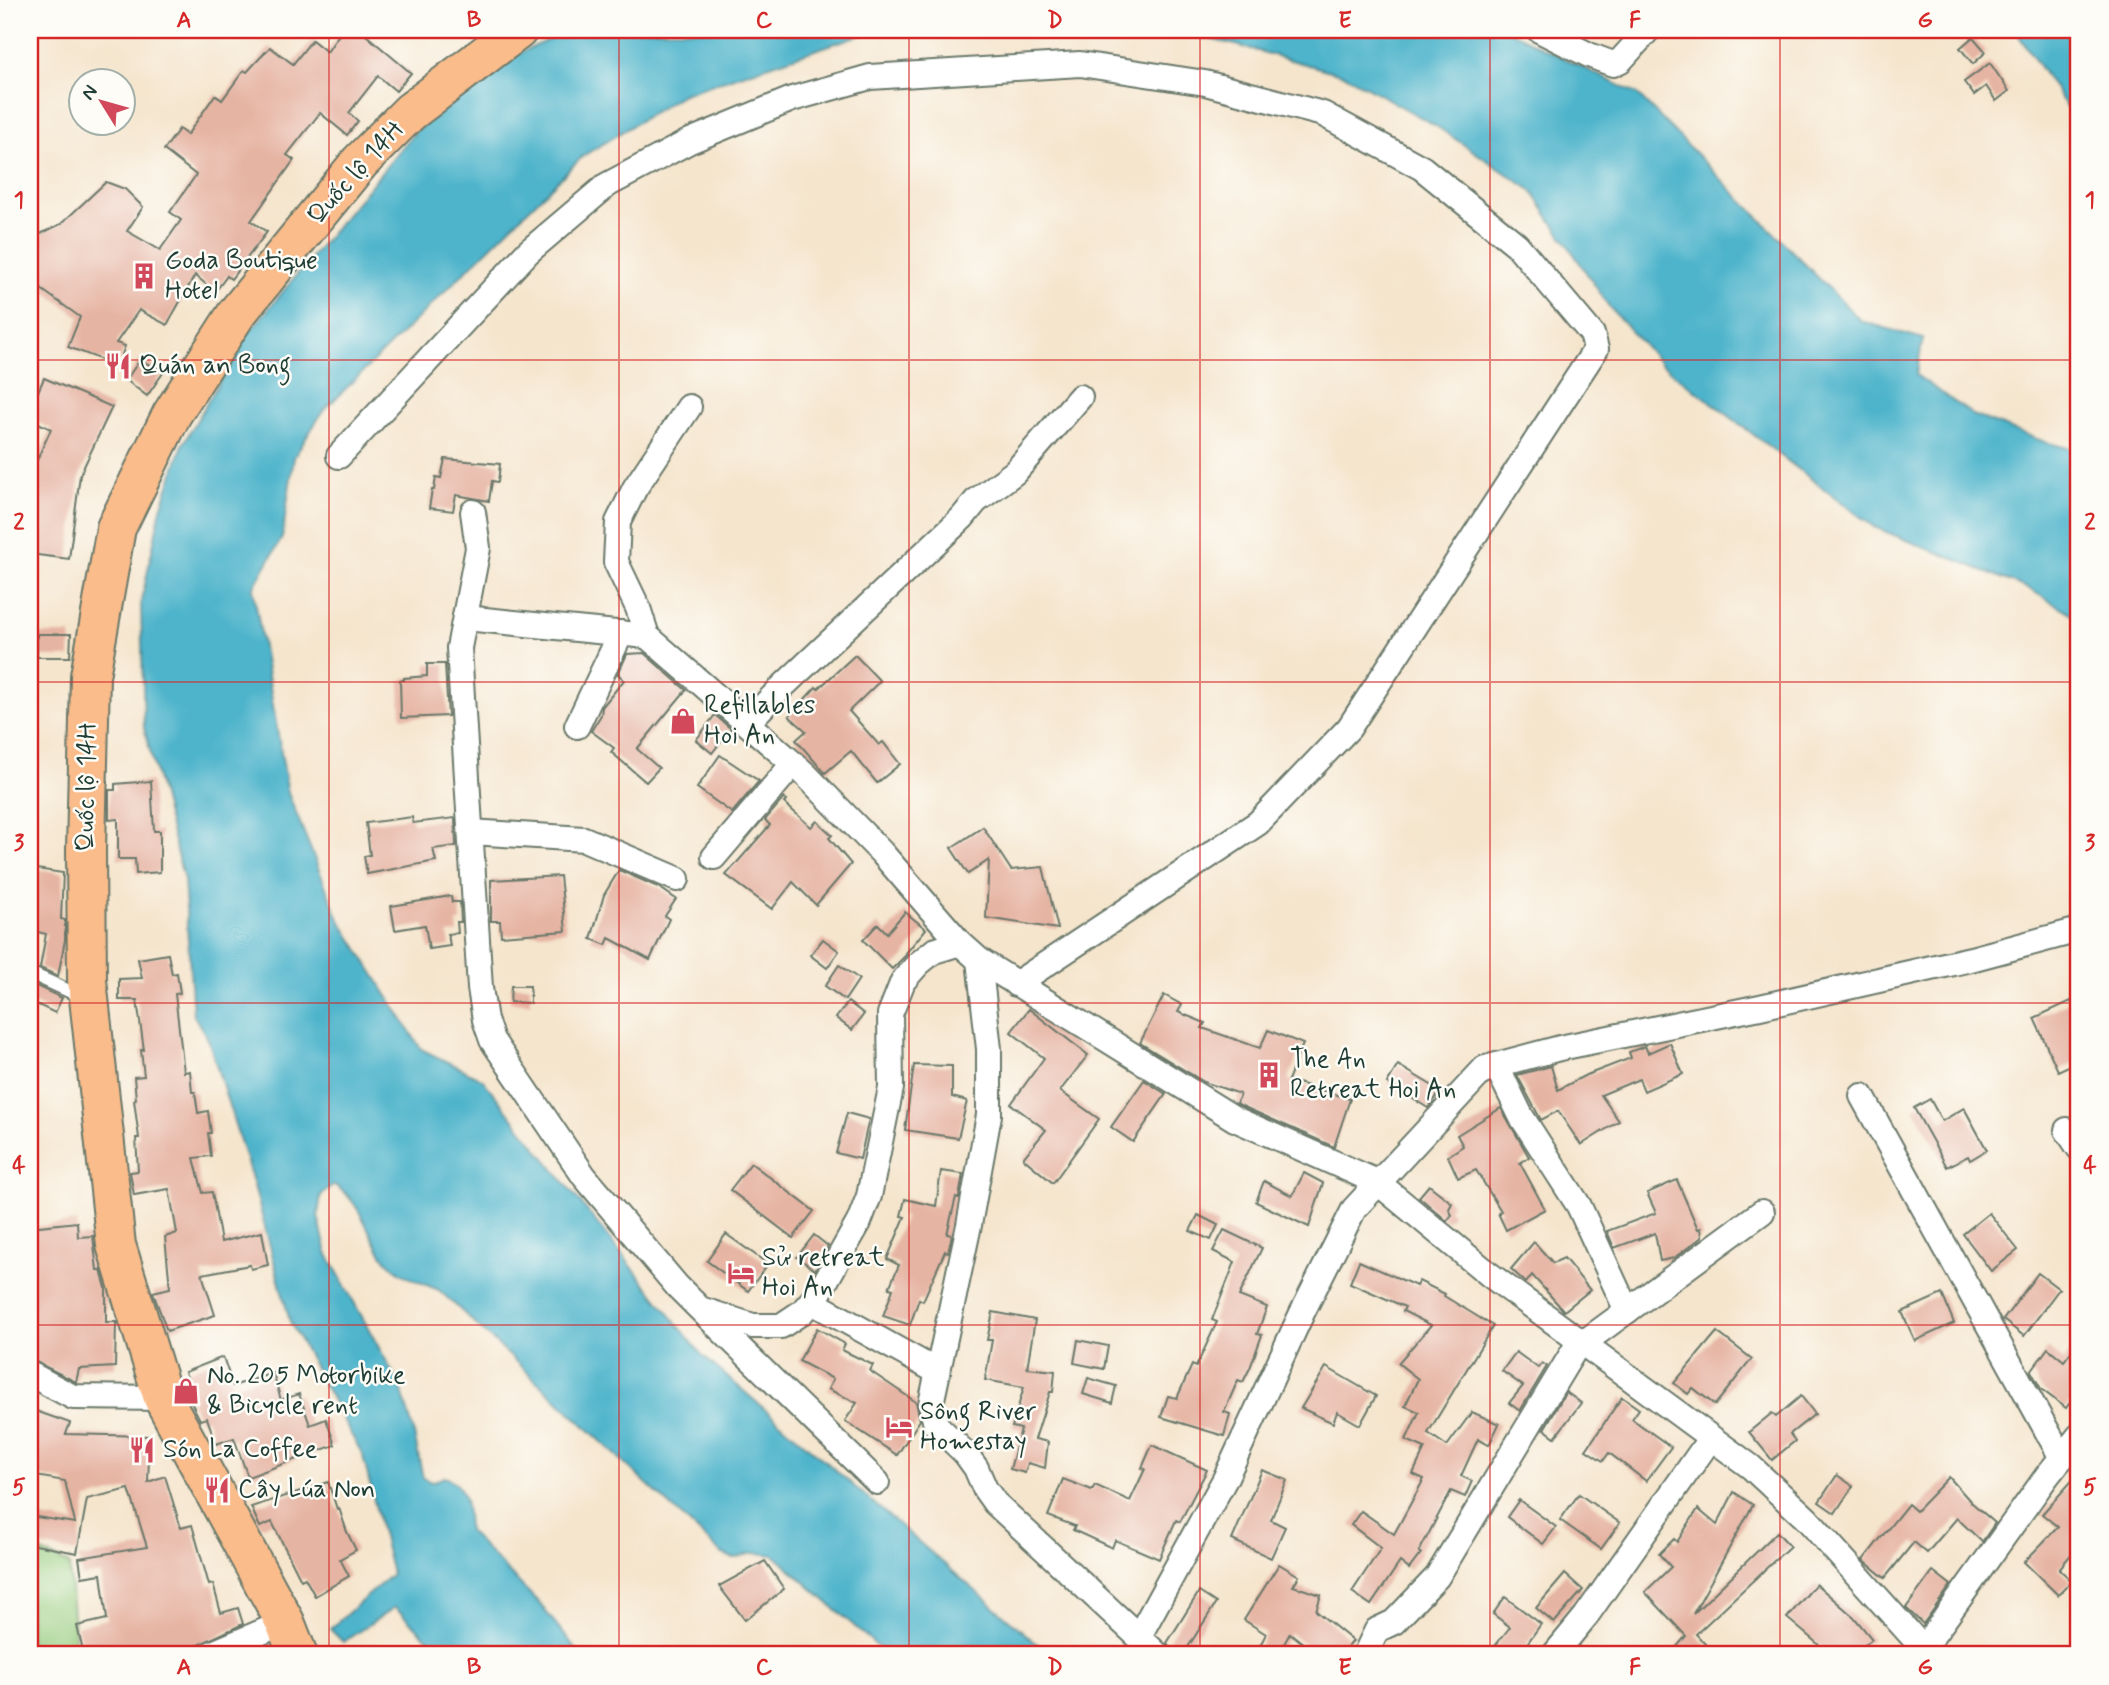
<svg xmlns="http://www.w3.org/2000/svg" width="2109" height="1685" font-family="Mynerve,sans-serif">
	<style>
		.green { fill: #96cc7e; stroke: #5a8459; stroke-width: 2 }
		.water { fill: #4db4cb; stroke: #367880; stroke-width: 2 }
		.building { fill: #e6b4a3 }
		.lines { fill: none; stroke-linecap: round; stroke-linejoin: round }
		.service-casing { stroke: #6a786a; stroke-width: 16 }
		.minor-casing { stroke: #6a786a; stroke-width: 28 }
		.primary-casing { stroke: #6a786a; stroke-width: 42 }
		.service { stroke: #fff; stroke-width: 12 }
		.minor { stroke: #fff; stroke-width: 24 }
		.primary { stroke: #fabc8b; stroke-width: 38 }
		.grid { fill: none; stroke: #d62828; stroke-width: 2; stroke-opacity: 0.55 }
		.labels { text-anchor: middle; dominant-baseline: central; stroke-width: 5; stroke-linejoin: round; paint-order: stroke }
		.street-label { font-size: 26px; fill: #1f3d34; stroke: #fdfcf7 }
		.poi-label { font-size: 26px; fill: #1f3d34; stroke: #fdfcf7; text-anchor: start }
		.neatline { fill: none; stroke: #d62828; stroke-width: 2.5 }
		.grid-label { font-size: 23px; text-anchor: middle; font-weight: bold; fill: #d62828 }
	</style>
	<rect width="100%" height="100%" fill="#fdfcf7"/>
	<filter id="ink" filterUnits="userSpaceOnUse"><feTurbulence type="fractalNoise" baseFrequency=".0143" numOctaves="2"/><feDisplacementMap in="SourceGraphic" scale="14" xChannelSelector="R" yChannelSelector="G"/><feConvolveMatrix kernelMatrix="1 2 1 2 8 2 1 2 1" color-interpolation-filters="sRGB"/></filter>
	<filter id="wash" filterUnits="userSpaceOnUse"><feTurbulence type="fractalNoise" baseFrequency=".00686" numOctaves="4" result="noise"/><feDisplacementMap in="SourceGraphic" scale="28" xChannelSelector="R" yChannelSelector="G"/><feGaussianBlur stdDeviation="1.57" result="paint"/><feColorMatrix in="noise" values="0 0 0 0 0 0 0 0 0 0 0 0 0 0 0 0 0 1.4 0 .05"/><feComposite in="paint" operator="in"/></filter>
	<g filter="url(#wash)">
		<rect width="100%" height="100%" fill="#f5e5cd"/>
		<!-- green -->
		<polygon class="green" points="30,1547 69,1564 76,1655 30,1655"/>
		<!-- water -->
		<g class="water">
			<path d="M571 30H875L683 94 583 156 323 411 294 457 282 538 253 588 288 793 338 917 421 1049 482 1079 703 1356 1050 1655H887L774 1555C766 1554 756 1552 749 1554 735 1559 735 1560 721 1553L439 1290C420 1282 401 1277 387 1261 368 1238 361 1199 334 1185L321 1195 318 1216 327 1253 401 1388 413 1429 423 1478 431 1482 445 1477C468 1485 467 1511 468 1531L538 1602 581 1655H445L395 1607 343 1642 330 1629 392 1574 363 1456 290 1322 253 1182 208 1039 193 1014 184 880 144 728 141 603 161 508 183 444 246 336 415 132 517 54Z"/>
			<polygon points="1169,30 1507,30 1637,94 1861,321 1923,339 1916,375 1973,415 2045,442 2079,451 2079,618 2029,589 1874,527 1660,363 1610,308 1531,190 1436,126 1345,75 1236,45"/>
			<polygon points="2015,30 2079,30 2079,125"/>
		</g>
		<g id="blocks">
			<!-- building -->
			<g class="building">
				<polygon points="342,30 360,30 411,73 396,91 378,76 349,113 358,121 347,135 320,113 287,155 294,160 251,221 267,232 231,279 227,276 215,292 195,275 167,325 139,310 116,343 125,346 118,366 68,347 80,317 30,281 30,239 61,224 106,182 125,189 143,207 127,231 160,250 181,220 170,212 196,175 164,150 179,129 187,135 215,95 222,100 244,70 247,72 270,47 293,64 312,40 327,52"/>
				<polygon points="1973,37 1986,52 1973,64 1960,48"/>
				<polygon points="1990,63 2009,91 1996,101 1986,86 1974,95 1964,82"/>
				<polygon points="139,361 165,370 147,396 126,380"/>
				<polygon points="44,378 112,407 80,475 69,559 30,554 32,459 37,460 51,429 30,419 30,410"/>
				<polygon points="445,459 500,464 498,482 492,481 489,501 456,495 453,511 429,508 432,490 434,490 436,477 441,478"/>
				<polygon points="37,634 71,634 70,657 37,657"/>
				<polygon points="644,653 686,690 637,749 659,768 646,782 611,752 614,748 591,731 601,715 602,707 624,680 618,674 627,654"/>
				<polygon points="855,655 880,681 849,711 879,745 883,742 900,764 877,783 851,751 825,773 796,740 806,731 789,716 816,687 818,689"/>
				<polygon points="427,664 445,664 448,716 401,718 400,680 404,680 404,678 427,676"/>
				<polygon points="715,715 731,729 712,753 696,740"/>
				<polygon points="720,755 759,781 732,813 697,788"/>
				<polygon points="151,781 154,831 160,831 160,872 136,874 135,859 118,859 118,819 109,820 109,790 115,790 115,784"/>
				<polygon points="784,798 787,800 784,803 811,827 817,821 832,835 829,838 851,864 816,905 793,882 772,909 726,875 770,825 765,820"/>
				<polygon points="412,817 413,823 455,818 456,846 433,849 436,861 367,874 364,856 370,855 366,823"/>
				<polygon points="983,827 1011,870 1043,867 1058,929 986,918 989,860 968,874 951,848"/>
				<polygon points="30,868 63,873 61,919 65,920 65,940 58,976 40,968 46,934 30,930"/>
				<polygon points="619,870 660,888 676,899 665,916 669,919 650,960 609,938 606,945 591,939 604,895"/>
				<polygon points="560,876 566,931 501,936 500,921 491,921 491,880"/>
				<polygon points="451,896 452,902 460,902 461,922 457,922 458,933 448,934 450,946 429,949 425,925 395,930 391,906"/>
				<polygon points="905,912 926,929 906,953 907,954 892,969 863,940 878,924 887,933"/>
				<polygon points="823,939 839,951 827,968 810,955"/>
				<polygon points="168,954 172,974 177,973 180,993 175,994 184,1072 190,1071 192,1092 195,1092 198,1113 208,1111 211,1133 208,1133 211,1156 194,1158 203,1193 212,1192 221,1242 262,1232 268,1265 251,1269 250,1265 202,1274 215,1315 167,1331 153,1292 170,1288 165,1237 177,1233 169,1189 134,1195 130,1172 138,1171 136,1138 139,1138 134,1100 136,1099 134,1077 144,1076 141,1050 144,1050 137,1000 119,1000 119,979 142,978 138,959"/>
				<polygon points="839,965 859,979 845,1000 825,986"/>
				<polygon points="30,983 62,998 55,1013 30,1001"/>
				<polygon points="511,986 530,986 530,1003 510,1002"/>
				<polygon points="1164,995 1182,1005 1178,1012 1205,1023 1202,1028 1260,1048 1268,1030 1303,1044 1288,1080 1350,1099 1334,1147 1242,1106 1237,1103 1240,1094 1204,1082 1140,1043"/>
				<polygon points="2071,1001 2079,1020 2079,1061 2058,1071 2034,1018"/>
				<polygon points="848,1002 864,1014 852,1030 836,1018"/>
				<polygon points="1029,1009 1088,1055 1060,1091 1099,1119 1053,1183 1023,1158 1046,1130 1011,1104 1044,1058 1011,1032"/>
				<polygon points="1670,1043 1683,1074 1644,1091 1639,1079 1601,1095 1619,1121 1581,1145 1558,1111 1541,1120 1517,1075 1551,1066 1558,1090 1584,1076 1631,1058 1629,1052 1645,1046 1648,1053"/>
				<polygon points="914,1065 952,1066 952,1097 967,1101 958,1138 905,1130"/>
				<polygon points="1398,1065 1441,1091 1428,1108 1387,1083"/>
				<polygon points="1144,1080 1166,1094 1133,1142 1111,1127"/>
				<polygon points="1930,1099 1942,1121 1964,1108 1987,1150 1970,1160 1968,1156 1947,1167 1914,1108"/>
				<polygon points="1501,1108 1529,1157 1520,1163 1545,1209 1506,1230 1498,1213 1501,1211 1476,1170 1458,1178 1448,1156 1463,1146 1457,1135"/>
				<polygon points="847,1113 869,1119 860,1159 836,1153"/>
				<polygon points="751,1163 814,1211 793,1238 730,1190"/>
				<polygon points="941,1171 963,1174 959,1198 956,1197 947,1234 952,1235 948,1252 945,1251 923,1301 919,1299 910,1325 883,1316 893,1289 889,1288 899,1265 887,1259 905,1217 901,1216 905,1199 936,1206"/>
				<polygon points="1304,1173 1323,1183 1309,1227 1256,1202 1264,1181 1292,1196"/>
				<polygon points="1677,1180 1698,1229 1701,1228 1702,1237 1674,1258 1660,1261 1655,1233 1614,1248 1607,1231 1656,1213 1647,1193"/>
				<polygon points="1429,1185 1452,1203 1449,1209 1452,1215 1447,1221 1419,1197"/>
				<polygon points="1989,1213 2018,1250 1991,1271 1963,1234"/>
				<polygon points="1198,1215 1218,1225 1211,1240 1190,1231"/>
				<polygon points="77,1222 78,1237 93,1236 97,1270 101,1270 106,1288 106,1322 116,1322 115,1367 79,1369 76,1382 30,1359 30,1227"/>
				<polygon points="1224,1230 1262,1248 1239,1296 1267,1307 1257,1334 1262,1335 1250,1368 1243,1382 1238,1380 1224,1412 1230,1414 1224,1436 1161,1417 1168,1396 1177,1398 1192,1365 1196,1367 1217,1322 1212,1320 1235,1262 1213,1251"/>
				<polygon points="726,1234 768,1264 748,1291 707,1261"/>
				<polygon points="814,1235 828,1246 815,1270 797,1257"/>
				<polygon points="1534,1242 1553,1263 1564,1258 1590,1290 1564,1311 1532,1275 1526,1283 1511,1269"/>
				<polygon points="1359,1261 1416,1286 1419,1281 1445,1294 1444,1296 1493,1326 1428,1433 1447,1446 1472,1412 1499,1424 1489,1445 1478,1439 1461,1476 1472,1481 1465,1497 1451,1491 1419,1552 1421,1553 1409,1569 1400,1562 1371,1605 1352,1592 1381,1548 1351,1525 1361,1511 1394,1534 1424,1479 1413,1474 1425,1448 1406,1440 1419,1412 1405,1406 1418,1379 1398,1363 1431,1325 1403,1311 1405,1307 1350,1283"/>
				<polygon points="2038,1273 2059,1289 2024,1336 2003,1320"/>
				<polygon points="1942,1294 1954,1323 1915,1341 1902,1312"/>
				<polygon points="993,1312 1035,1320 1027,1368 1055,1371 1053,1392 1050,1392 1035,1439 1048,1442 1045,1468 1028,1463 1025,1473 1010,1469 1021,1429 1012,1427 1024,1387 985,1380 992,1340 987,1340"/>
				<polygon points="817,1328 845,1344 842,1350 873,1365 870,1371 916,1402 920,1420 897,1455 845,1421 857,1403 828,1389 833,1379 799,1361"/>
				<polygon points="1717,1332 1752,1359 1715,1405 1693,1388 1688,1394 1674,1383"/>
				<polygon points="1078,1340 1108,1346 1104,1369 1074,1363"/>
				<polygon points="2079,1341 2079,1390 2066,1408 2041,1389 2031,1371 2048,1348 2064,1361"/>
				<polygon points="1516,1352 1538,1368 1542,1363 1547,1366 1520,1411 1509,1403 1523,1386 1502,1371"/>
				<polygon points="223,1357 233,1386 273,1373 281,1400 299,1394 310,1425 326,1419 335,1445 248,1477 234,1438 216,1444 207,1418 200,1420 190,1400 195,1399 185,1372"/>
				<polygon points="1326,1367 1376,1396 1360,1425 1337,1412 1333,1423 1301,1408"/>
				<polygon points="1088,1378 1116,1386 1112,1403 1083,1394"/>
				<polygon points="1566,1392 1581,1403 1555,1437 1544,1429"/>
				<polygon points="1801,1396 1815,1414 1790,1434 1795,1441 1772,1460 1749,1432 1772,1413 1776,1417"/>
				<polygon points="1622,1397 1639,1409 1632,1419 1671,1447 1646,1481 1609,1453 1603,1461 1586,1450"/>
				<polygon points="30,1409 70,1423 66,1434 150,1436 148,1482 165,1476 181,1528 192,1525 209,1585 213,1584 221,1613 238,1608 243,1624 196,1646 165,1655 84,1655 77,1626 107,1619 101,1574 82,1577 79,1558 147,1547 129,1489 87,1499 77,1553 30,1544 30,1516 75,1523 65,1481 30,1475"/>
				<polygon points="1152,1445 1207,1470 1180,1522 1176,1520 1159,1559 1115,1540 1112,1548 1073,1530 1075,1526 1048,1516 1063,1479 1092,1490 1095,1485 1130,1501 1145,1469 1142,1468"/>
				<polygon points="1262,1470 1287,1480 1271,1520 1285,1527 1271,1558 1232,1540"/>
				<polygon points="2079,1473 2079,1545 2059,1569 2072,1581 2058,1595 2024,1562 2058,1527 2042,1514"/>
				<polygon points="1837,1475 1853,1486 1835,1513 1819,1502"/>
				<polygon points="1949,1477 1971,1502 1995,1523 1982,1542 1957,1518 1927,1553 1914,1542 1885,1578 1863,1560 1908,1504 1916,1511"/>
				<polygon points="328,1482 337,1509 339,1508 347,1532 356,1550 340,1559 349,1576 315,1596 305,1578 301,1580 272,1522 260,1527 251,1507"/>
				<polygon points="1734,1492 1753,1505 1693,1614 1777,1532 1790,1546 1696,1634 1715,1655 1670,1655 1686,1636 1645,1592 1671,1567 1659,1554 1674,1539 1677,1542 1698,1509 1717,1525"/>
				<polygon points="1579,1494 1620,1523 1601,1549 1560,1520"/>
				<polygon points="1519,1500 1556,1527 1543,1544 1507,1517"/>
				<polygon points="765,1561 784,1589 745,1620 719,1586"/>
				<polygon points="1279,1564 1299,1576 1293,1586 1321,1595 1316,1611 1353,1641 1341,1655 1318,1655 1290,1633 1278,1655 1255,1655 1266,1634 1244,1620"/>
				<polygon points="1933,1571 1951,1585 1923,1624 1906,1608"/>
				<polygon points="1565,1574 1583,1590 1554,1623 1536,1608"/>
				<polygon points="1816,1584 1854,1617 1872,1639 1853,1655 1831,1655 1787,1618"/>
				<polygon points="1199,1592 1216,1603 1183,1655 1180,1655 1172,1650 1167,1643"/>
				<polygon points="1505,1597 1541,1624 1526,1645 1539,1655 1506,1655 1495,1646 1510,1627 1493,1614"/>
			</g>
		</g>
	</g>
	<g filter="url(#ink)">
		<use href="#blocks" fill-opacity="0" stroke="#6a786a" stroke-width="2"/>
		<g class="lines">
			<!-- service casing -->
			<g class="service-casing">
				<polyline id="service" points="30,973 82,997"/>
			</g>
			<!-- minor casing -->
			<g class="minor-casing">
				<g id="minor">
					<polyline points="1539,30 1589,55 1613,64 1621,60 1648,30"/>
					<polyline points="689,407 635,488 618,522 616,562 638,608 647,636 804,773 882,853 960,943 979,960 1235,1119 1377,1182 1490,1275 1751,1467 1807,1519 1929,1655"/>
					<polyline points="339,456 528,252 607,185 690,141 792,99 870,77 1080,64 1205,83 1323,114 1422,168 1517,245 1592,334 1596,349 1349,728 1258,823 1016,984"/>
					<polyline points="473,512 478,548 459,648 480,988 485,1020 492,1040 584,1176 677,1286 700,1309 753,1326 781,1326 802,1312 820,1291 859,1222 869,1196 891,1088 890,1014 903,981 918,964 934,951 960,943"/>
					<polyline points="465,618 647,636"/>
					<polyline points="747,723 782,687 962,518 976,501 1015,472 1080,397"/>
					<polyline points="577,726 621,633"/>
					<polyline points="471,832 584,839 677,879"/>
					<polyline points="714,857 793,764"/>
					<polyline points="979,960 989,1049 989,1115 969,1225 931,1404 936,1425 965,1453 976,1468 985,1489 995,1503 1158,1655"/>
					<polyline points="1490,1068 1500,1073 1521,1116 1579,1206 1627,1311"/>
					<polyline points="1862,1096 2062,1458"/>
					<polyline points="2067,1130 2079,1148"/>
					<polyline points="812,1302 938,1372"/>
					<polyline points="703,1312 877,1482"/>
					<polyline points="30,1374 73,1397 163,1398"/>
					<polyline points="1139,1636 1225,1479 1302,1313 1354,1209 1485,1068 1560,1048 1760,1007 1971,959 2079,930"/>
					<polyline points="1923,1649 2047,1476 2079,1436"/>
					<polyline points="208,1655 285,1622"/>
					<polyline points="1365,1655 1377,1630 1394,1622 1437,1577 1575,1349 1762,1212"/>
					<polyline points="1554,1655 1586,1616 1710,1439"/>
				</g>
			</g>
			<!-- primary casing -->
			<g class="primary-casing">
				<polyline id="primary" points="298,1655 285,1622 163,1398 116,1245 87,980 86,851 90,676 116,528 172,414 237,313 360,162 410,112 518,30"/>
			</g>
			<!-- service -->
			<use href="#service" class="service"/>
			<!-- minor -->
			<use href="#minor" class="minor"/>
			<!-- primary -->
			<use href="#primary" class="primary"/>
		</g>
	</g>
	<!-- grid -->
	<path class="grid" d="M329 30V1655M619 30V1655M909 30V1655M1200 30V1655M1490 30V1655M1780 30V1655M30 360H2079M30 682H2079M30 1003H2079M30 1325H2079"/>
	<!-- icons -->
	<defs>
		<g id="building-bare" transform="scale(2.1)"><path d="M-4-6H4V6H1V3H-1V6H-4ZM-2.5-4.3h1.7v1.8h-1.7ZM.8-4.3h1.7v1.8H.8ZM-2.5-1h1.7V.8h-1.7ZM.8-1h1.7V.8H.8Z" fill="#d1495b" stroke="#fdfcf7" stroke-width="2.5" paint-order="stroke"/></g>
		<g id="restaurant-bare" transform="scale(2.1)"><path d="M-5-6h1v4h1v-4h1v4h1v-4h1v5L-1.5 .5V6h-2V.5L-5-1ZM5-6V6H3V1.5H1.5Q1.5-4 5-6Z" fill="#d1495b" stroke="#fdfcf7" stroke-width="2.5" paint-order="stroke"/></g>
		<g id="shop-bare" transform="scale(2.1)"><path d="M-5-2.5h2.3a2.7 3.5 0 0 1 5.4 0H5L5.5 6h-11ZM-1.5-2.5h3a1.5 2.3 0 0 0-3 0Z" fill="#d1495b" stroke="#fdfcf7" stroke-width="2.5" paint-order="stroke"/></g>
		<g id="hotel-bare" transform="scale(2.1)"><path d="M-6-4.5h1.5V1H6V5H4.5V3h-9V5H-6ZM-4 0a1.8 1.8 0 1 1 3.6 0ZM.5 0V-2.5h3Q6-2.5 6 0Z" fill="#d1495b" stroke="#fdfcf7" stroke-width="2.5" paint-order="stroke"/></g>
	</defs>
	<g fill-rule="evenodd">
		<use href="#building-bare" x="144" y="276"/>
		<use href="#restaurant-bare" x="118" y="366"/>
		<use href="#shop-bare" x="683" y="721"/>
		<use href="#building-bare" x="1269" y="1075"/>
		<use href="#hotel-bare" x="741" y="1273"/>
		<use href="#shop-bare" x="186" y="1391"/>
		<use href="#hotel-bare" x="899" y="1427"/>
		<use href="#restaurant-bare" x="142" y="1450"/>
		<use href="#restaurant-bare" x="217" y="1490"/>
	</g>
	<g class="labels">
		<!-- street labels -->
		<g class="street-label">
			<text transform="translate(356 173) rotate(-48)">Quốc lộ 14H</text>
			<text transform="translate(87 787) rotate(-89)">Quốc lộ 14H</text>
		</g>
		<!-- poi labels -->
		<g class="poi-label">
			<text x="165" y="261">Goda Boutique<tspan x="165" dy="30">Hotel</tspan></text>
			<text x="139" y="366">Quán an Bong</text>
			<text x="704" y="706">Refillables<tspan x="704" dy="30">Hoi An</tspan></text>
			<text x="1290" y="1060">The An<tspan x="1290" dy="30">Retreat Hoi An</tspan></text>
			<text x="762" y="1258">Sử retreat<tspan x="762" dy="30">Hoi An</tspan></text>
			<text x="207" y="1376">No. 205 Motorbike<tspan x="207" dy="30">&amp; Bicycle rent</tspan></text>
			<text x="920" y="1412">Sông River<tspan x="920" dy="30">Homestay</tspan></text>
			<text x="163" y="1450">Són La Coffee</text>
			<text x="238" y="1490">Cây Lúa Non</text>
		</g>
	</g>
	<!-- margin -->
	<rect width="2109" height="1685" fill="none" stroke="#fdfcf7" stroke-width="77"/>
	<!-- north arrow -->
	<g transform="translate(102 102) rotate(307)"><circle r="33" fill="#fdfcf7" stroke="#a4b0a9" stroke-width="2"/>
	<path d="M0-5L12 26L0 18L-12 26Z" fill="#d1495b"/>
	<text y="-10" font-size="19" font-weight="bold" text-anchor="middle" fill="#1f3d34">N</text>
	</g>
	<rect x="38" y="38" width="2032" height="1608" class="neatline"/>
	<g class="grid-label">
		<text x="184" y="27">A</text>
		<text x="474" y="27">B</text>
		<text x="764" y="27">C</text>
		<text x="1055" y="27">D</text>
		<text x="1345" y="27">E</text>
		<text x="1635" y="27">F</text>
		<text x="1925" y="27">G</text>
		<text x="19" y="207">1</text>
		<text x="2090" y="207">1</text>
		<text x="19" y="529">2</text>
		<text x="2090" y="529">2</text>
		<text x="19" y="850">3</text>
		<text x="2090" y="850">3</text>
		<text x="19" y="1172">4</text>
		<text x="2090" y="1172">4</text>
		<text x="19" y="1494">5</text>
		<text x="2090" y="1494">5</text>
		<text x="184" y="1674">A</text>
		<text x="474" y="1674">B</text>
		<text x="764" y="1674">C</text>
		<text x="1055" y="1674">D</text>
		<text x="1345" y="1674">E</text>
		<text x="1635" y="1674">F</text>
		<text x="1925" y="1674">G</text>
	</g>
</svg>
